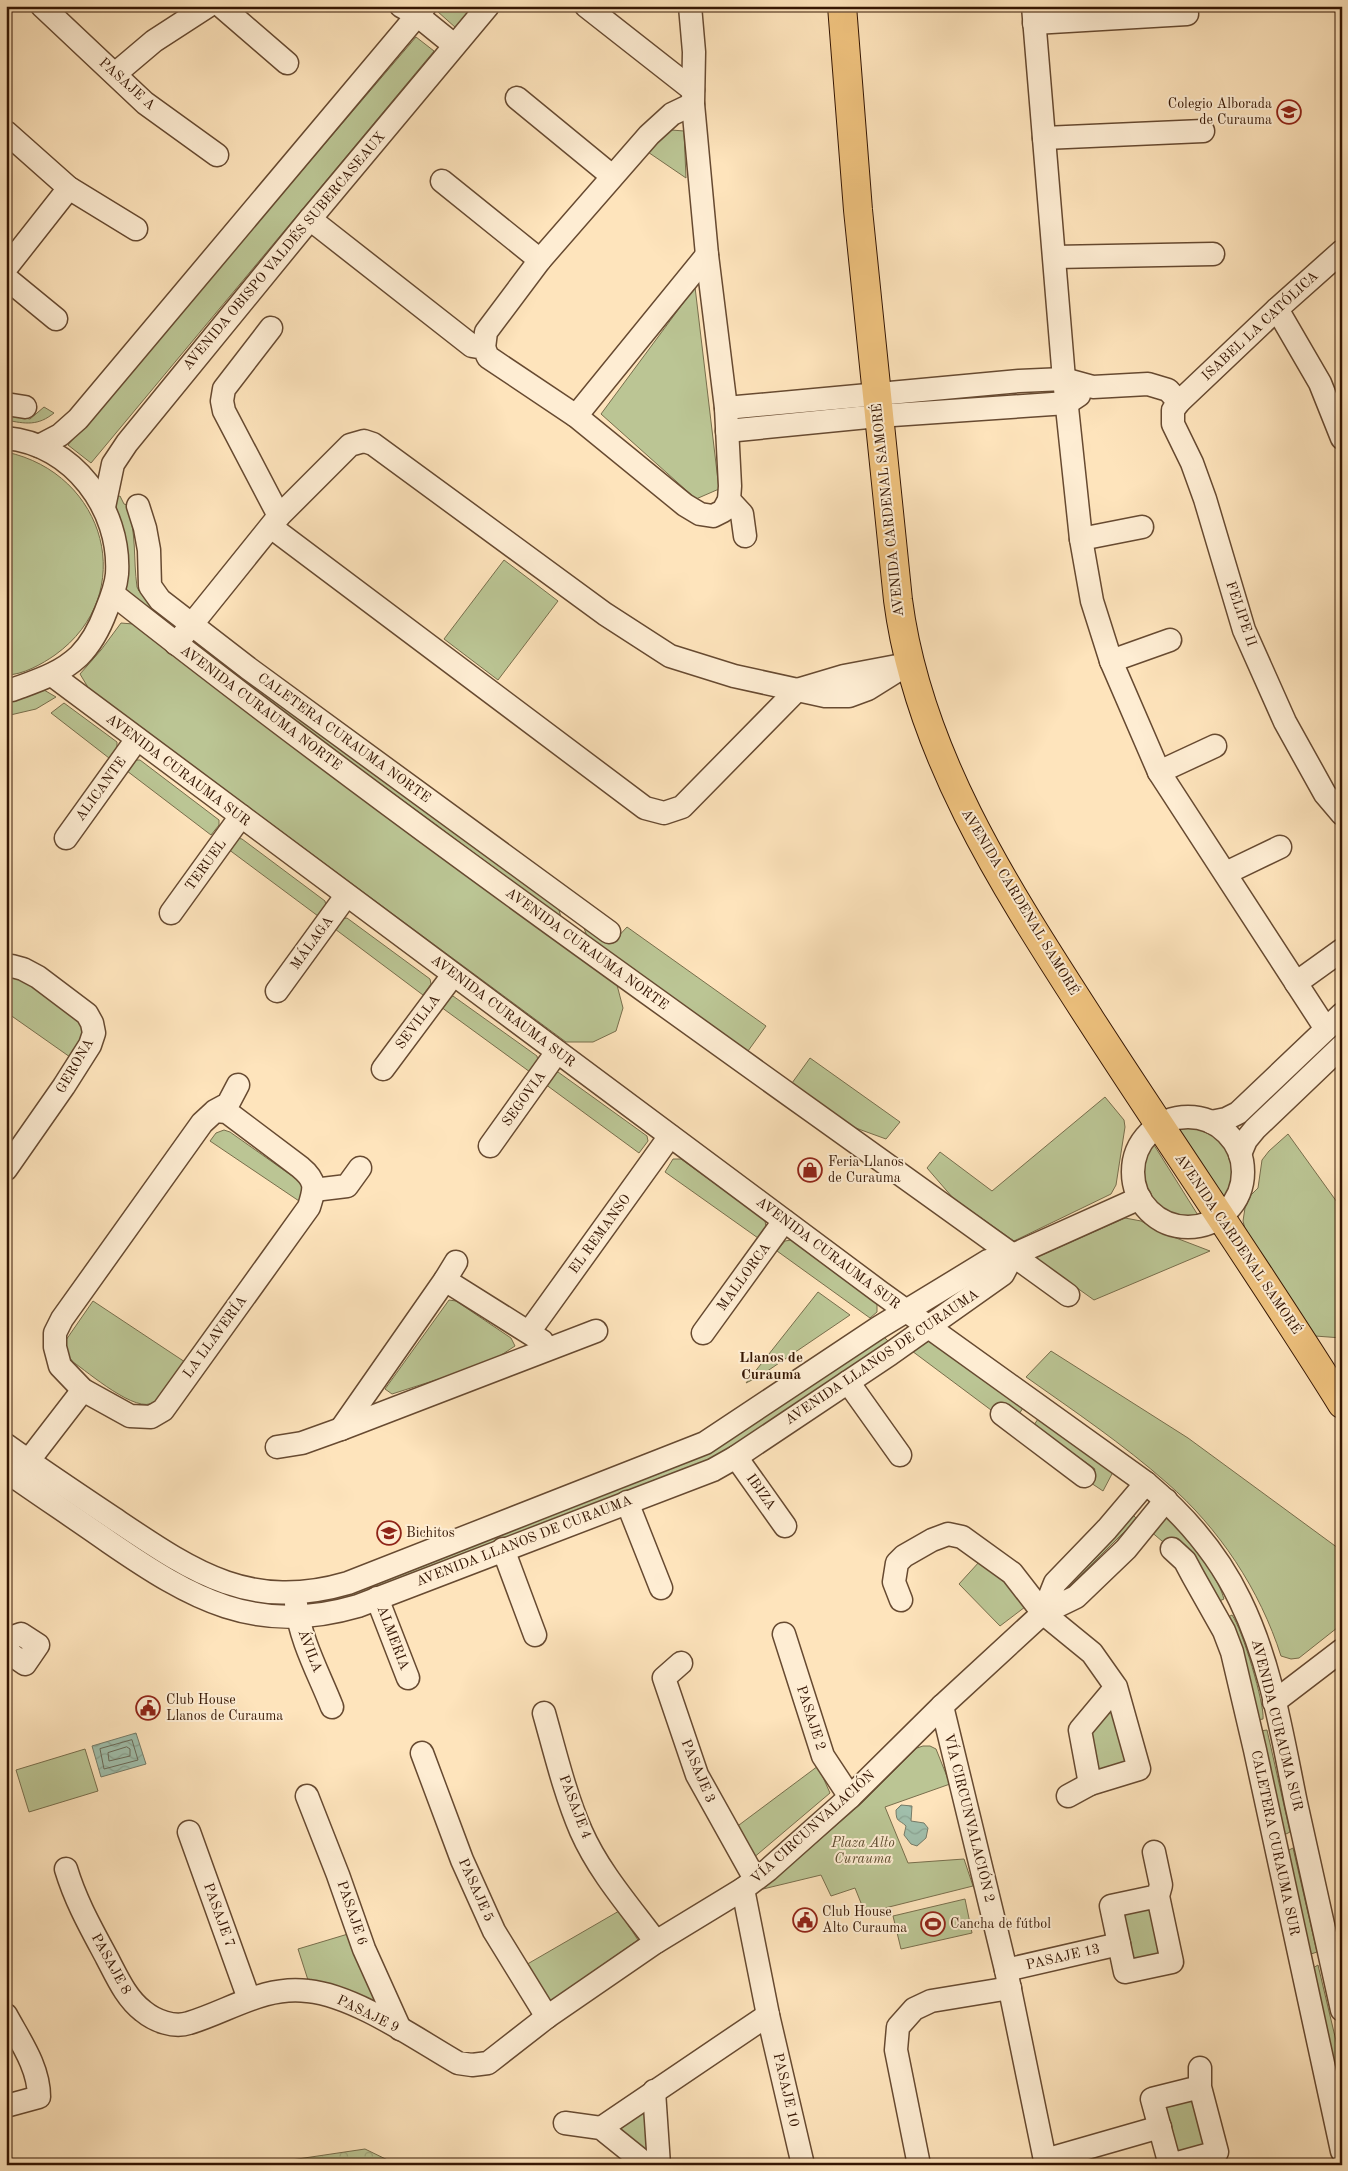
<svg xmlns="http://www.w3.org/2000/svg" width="1348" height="2171" font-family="'Old Standard TT',serif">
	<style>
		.green { fill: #bbc594; stroke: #786e4c }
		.forest { fill: url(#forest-crowns); stroke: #786e4c }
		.water { fill: url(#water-waves); stroke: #757b68 }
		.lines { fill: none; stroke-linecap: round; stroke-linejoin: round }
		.shore { stroke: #6a6a58; stroke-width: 1 }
		.minor-casing { stroke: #674a31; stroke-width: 25 }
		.major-casing { stroke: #351603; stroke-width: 30 }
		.minor { stroke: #feedd3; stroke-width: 22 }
		.major { stroke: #efc27e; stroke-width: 28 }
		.labels { text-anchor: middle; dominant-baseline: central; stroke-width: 4; stroke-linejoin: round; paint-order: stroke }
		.street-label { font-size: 14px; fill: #351603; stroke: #feedd3 }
		.poi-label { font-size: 14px; fill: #351603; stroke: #feedd3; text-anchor: start }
		.park-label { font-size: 14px; font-style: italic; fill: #5d4b2e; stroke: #feedd3 }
		.neighbourhood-label { font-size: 15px; font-weight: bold; fill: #351603; stroke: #feedd3 }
	</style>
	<defs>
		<pattern id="forest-crowns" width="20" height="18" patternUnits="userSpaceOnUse" patternTransform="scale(1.25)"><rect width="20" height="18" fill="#bbc594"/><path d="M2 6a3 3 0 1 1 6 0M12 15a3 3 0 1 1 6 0" fill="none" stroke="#a1a87e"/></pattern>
		<pattern id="water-waves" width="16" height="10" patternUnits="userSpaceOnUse" patternTransform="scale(1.25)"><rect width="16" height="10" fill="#a0bfac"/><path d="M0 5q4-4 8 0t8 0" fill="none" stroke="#8aa392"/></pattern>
	</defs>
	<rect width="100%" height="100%" fill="#fee4bc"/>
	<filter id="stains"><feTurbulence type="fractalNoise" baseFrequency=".004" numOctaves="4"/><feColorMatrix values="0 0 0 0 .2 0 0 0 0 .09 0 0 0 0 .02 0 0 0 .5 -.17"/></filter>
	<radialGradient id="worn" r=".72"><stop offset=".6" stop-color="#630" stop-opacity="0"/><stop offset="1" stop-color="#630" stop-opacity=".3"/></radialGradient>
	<!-- green -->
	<g class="green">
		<polygon points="441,6 475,6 456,28 437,11"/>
		<polygon points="416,37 434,51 91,463 68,445"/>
		<polygon points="659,129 684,131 686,178 642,148"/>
		<polygon points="695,287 719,489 696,499 601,414"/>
		<path d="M44 407 54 413C38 426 26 424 6 420V415L30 419Z"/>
		<path d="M6 452C106 473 140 594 55 655 42 664 23 675 6 675Z"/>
		<path d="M120 496 124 504 127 505C137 534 133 558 137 587L139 591 164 610 159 618 125 591 123 530 113 498Z"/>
		<polygon points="504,560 558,601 498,680 444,639"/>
		<polygon points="121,623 133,624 617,985 623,1008 616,1031 593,1042 566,1042 89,689 80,674 101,650"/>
		<polygon points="198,641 556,900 561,917 196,648"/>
		<polygon points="44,690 56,697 36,709 6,716 6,697"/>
		<polygon points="64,703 117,742 117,748 109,758 51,713"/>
		<polygon points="135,760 140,760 219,820 219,825 211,835 127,771"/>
		<polygon points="237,838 242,839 325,901 326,906 318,916 228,849"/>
		<polygon points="579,915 614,941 627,927 766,1026 748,1051 587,936"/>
		<polygon points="347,918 430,979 431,984 423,995 335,929 342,919"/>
		<polygon points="10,971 83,1022 86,1029 70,1057 6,1012 6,974"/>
		<polygon points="449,996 453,996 537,1056 538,1061 530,1072 441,1007"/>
		<polygon points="810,1058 900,1122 886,1139 853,1127 792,1083"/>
		<polygon points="558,1072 647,1136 648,1141 639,1153 545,1084 553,1073"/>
		<polygon points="1105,1097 1124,1120 1125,1127 1116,1185 1111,1194 1014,1241 953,1198 927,1168 940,1152 992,1191"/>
		<path d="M1191 1124C1230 1127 1243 1166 1224 1197L1176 1130Z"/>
		<polygon points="224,1130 230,1132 302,1183 302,1203 210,1141 216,1133"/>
		<polygon points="1288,1134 1342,1209 1342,1338 1315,1336 1245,1229 1243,1221 1245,1208 1251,1195 1258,1188 1262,1160 1269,1151"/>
		<path d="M1154 1145 1201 1220C1171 1223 1135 1199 1143 1165 1145 1156 1147 1151 1154 1145Z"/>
		<polygon points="673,1159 681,1159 765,1220 766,1228 758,1238 665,1172"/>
		<polygon points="1125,1218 1141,1221 1163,1233 1210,1251 1094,1300 1035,1258"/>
		<polygon points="791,1240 877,1304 877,1312 870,1318 777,1251 785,1241"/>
		<polygon points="818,1292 850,1315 760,1376 746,1383"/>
		<polygon points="449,1300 456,1301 511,1338 515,1346 489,1363 392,1394 385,1389"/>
		<path d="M93 1301 185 1362C176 1375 166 1393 154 1402 137 1415 88 1372 73 1362L67 1354 66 1340Z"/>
		<polygon points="883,1336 889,1342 726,1454 375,1591 312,1605 310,1603 309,1600 701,1454"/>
		<polygon points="929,1341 932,1341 1023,1408 1019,1414 1005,1403 995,1413 912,1351"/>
		<path d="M1051 1351 1188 1438 1342 1551V1624L1299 1658 1291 1659 1281 1656C1260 1590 1219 1528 1167 1483 1123 1444 1074 1411 1026 1377Z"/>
		<polygon points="1038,1419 1113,1472 1103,1491 1088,1481 1095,1469 1034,1425"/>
		<polygon points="1131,1513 1137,1519 1064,1592 1058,1587"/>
		<path d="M1167 1516C1185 1536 1217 1573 1224 1599L1217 1602 1169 1547 1149 1530Z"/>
		<polygon points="980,1561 1003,1578 1025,1607 1000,1626 959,1584"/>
		<path d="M1232 1615C1242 1628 1265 1705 1263 1719L1257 1720 1226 1618Z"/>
		<polygon points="1114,1700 1129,1764 1092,1775 1085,1729"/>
		<polygon points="1267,1730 1290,1832 1284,1835 1260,1731"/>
		<polygon points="923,1746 930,1746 936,1749 950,1784 885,1807 908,1863 964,1859 973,1886 865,1913 855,1888 831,1896 821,1875 763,1889 862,1803 917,1748"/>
		<polygon points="85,1749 98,1791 29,1812 16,1770"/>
		<polygon points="818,1766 830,1793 752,1859 735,1828"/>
		<polygon points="1293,1848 1317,1952 1311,1954 1287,1851"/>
		<polygon points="965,1899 972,1933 901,1949 893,1916"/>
		<polygon points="1154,1902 1167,1958 1129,1966 1116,1910"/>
		<polygon points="619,1911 638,1940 549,2002 524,1966"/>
		<path d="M348 1934 383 2010C360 1993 336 1985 308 1980L298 1949Z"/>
		<polygon points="1318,1965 1342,2066 1342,2075 1337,2075 1313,1968"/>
		<polygon points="1198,2091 1214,2150 1172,2161 1156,2101"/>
		<polygon points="646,2110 648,2153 615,2130"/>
	</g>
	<!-- forest -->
	<polygon class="forest" points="365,2149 398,2165 257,2165"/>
	<!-- water -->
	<g class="water">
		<polygon points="136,1733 146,1764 101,1777 92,1746"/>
		<path d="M901 1805 912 1806 911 1821 924 1823 928 1828 926 1838 917 1846 911 1844 904 1835 906 1826C899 1819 896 1823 896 1810Z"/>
	</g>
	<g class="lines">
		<!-- shore -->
		<g class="shore">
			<polygon points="132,1740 138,1760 104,1769 100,1749"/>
			<polygon points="127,1747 130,1749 130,1756 109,1761 108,1753"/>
		</g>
		<!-- minor casing -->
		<g class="minor-casing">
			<g id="minor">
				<polyline points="42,6 145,103 217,155"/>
				<polyline points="221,6 287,63"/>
				<polyline points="401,6 417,15 454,45"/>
				<polyline points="586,6 693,90"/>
				<polyline points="1033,6 1064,379 1081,539 1092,601 1111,661 1159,772 1326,1029"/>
				<polyline points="1034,23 1187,14"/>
				<polyline points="115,74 154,41 208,6"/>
				<polyline points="517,98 612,176"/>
				<polyline points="6,132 69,188 136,229"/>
				<polyline points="1044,138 1203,131"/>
				<polyline points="442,181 540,260"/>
				<polyline points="310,219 472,346 484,348 488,357 576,416 685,505 700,514 713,516 723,511 729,500 730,486 726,408 707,255 693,104 694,52 690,6"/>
				<polyline points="1342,251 1277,309 1179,402 1173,410 1173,424 1192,463 1205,499 1244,630 1285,722 1325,794 1342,814"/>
				<polyline points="1055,257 1213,254"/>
				<polyline points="6,268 69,188"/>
				<polyline points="6,278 56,319"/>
				<polyline points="1277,309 1320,383 1342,438"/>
				<polyline points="271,328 224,389 222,401 224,411 279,516"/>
				<polyline points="484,348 486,332 540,260 649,135 672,114 693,104"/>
				<polyline points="6,404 25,407"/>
				<polyline points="726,408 1019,381 1064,379 1093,387 1148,384 1168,390 1179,402"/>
				<polyline points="576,416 707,255"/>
				<polyline points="727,431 878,416 1067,403 1079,395"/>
				<path d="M6 438C73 444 121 509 117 574 116 587 111 599 106 611 100 627 92 643 79 656 60 674 36 681 12 690H6"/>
				<polyline points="39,446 60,435 78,419 425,6"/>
				<polyline points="729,500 742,514 745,536"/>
				<polyline points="138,506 145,528 149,550 150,586 160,600 248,668 609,932"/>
				<polyline points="104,507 113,464 127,443 310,219 488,6"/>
				<polyline points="271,527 645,808 664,813 682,807 797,690 844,676 897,666"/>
				<polyline points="1081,539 1142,527"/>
				<path d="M113 594C423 839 748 1063 1068 1295"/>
				<polyline points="176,644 279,516 350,445 364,441 373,444 605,614 670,656 734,676 825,696 849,696 868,689 908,664"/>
				<polyline points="1111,661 1170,640"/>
				<path d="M52 675 880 1292 1146 1483C1184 1515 1218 1554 1240 1600 1271 1663 1282 1735 1296 1803 1312 1872 1327 1941 1342 2010"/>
				<polyline points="1159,772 1215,746"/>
				<polyline points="66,838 137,739"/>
				<polyline points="1226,873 1280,847"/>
				<polyline points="171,913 241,816"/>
				<polyline points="6,968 12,966 23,969 38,977 87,1014 92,1023 94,1033 90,1045 64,1086 6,1169"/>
				<polyline points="1296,983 1342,950"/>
				<polyline points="277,991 346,896"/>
				<polyline points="383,1069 453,975"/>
				<path d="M215 1111 227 1112 300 1167C317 1181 315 1188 309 1207L163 1410 151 1417 130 1416 83 1390 60 1366 55 1347V1333L62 1319 202 1123 215 1111 228 1104 238 1085"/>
				<circle cx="1188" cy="1172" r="55"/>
				<polyline points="1211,1122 1226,1119 1238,1113 1342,1014"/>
				<polyline points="490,1146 557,1052"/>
				<polyline points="1240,1154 1246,1140 1255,1129 1342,1046"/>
				<polyline points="314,1190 347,1186 360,1168"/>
				<polyline points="445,1280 542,1341"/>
				<polyline points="529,1332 670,1136"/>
				<polyline points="703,1333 784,1221"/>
				<polyline points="848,1382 900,1455"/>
				<polyline points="1002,1414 1084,1476"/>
				<polyline points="341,1429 445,1280 456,1262"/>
				<path d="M6 1445C41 1470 77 1494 113 1518 192 1571 249 1612 348 1583L705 1443 878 1328 988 1261 1013 1255 1140 1198"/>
				<polyline points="277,1447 302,1443 341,1429 596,1331"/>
				<polyline points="736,1457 785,1526"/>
				<path d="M6 1471C40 1495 75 1518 109 1542 192 1599 255 1636 358 1606L713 1470 736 1457 890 1354 1003 1274 1013 1255"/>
				<polyline points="19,1473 83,1390"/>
				<polyline points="627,1502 661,1588"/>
				<polyline points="503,1549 535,1635"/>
				<polyline points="1172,1549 1185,1561 1193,1576 1224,1631 1232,1652 1255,1750 1342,2151"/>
				<polyline points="377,1598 408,1678"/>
				<polyline points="901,1600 894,1582 897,1563 904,1556 932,1540 948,1534 962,1537 1012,1573 1043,1613 1092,1653 1116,1687 1139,1769 1090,1784 1080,1730 1116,1687"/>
				<path d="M296 1604C300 1640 319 1674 332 1707"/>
				<polyline points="1043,1613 1055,1583 1107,1529 1146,1483"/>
				<polygon points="21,1634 38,1645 25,1664 9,1653 7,1639"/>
				<polyline points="784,1634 823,1756 850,1797"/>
				<polyline points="681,1663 664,1678 697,1775 755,1879"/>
				<polyline points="1274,1702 1342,1650"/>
				<polyline points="942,1706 1006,1970 1046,2165"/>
				<path d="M544 1713C555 1752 565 1794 581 1831 599 1872 630 1907 656 1942"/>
				<polyline points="422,1753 462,1860 494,1931 547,2017"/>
				<polyline points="307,1796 338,1875 364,1949 400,2029"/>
				<polyline points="1068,1796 1090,1784"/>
				<polyline points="189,1832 249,1999"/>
				<polyline points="1154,1852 1161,1885 1158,1896 1172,1962 1125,1972 1111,1906 1158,1896"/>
				<path d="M66 1869C76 1902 91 1928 107 1958 117 1977 126 1998 143 2011 155 2021 174 2028 189 2023 229 2011 265 1985 308 1991 356 1996 416 2039 458 2063L472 2065 488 2063 547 2017 656 1942 743 1889 768 1870 850 1797 942 1706 1043 1613 1076 1597 1126 1549 1166 1500"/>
				<polyline points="743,1889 768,2015 803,2165"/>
				<polyline points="1006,1970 1119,1944"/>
				<path d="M6 2015C20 2041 39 2067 39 2097L6 2106"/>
				<polyline points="1200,2068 1200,2087 1217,2152 1170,2165 1152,2099 1200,2087"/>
				<polyline points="654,2091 659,2165"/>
				<polyline points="565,2123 601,2128 647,2165"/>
				<polyline points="601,2128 768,2015"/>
				<polyline points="1045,2160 1160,2127"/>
				<polyline points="919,2165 896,2050 898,2027 914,2009 931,2001 1010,1988"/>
			</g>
		</g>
		<!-- major casing -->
		<g class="major-casing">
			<path id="major" d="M842 6 858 210 898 600C918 755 1007 890 1090 1019 1173 1148 1261 1274 1342 1404"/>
		</g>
		<!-- minor -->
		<use href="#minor" class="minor"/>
		<!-- major -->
		<use href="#major" class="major"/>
	</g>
	<!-- icons -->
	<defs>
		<g id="school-ring" transform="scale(1.25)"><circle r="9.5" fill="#feedd3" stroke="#8f2418" stroke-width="1.5"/><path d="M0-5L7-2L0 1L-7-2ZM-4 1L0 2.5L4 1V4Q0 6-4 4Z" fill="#8f2418"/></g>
		<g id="shop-ring" transform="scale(1.25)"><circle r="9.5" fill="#feedd3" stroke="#8f2418" stroke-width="1.5"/><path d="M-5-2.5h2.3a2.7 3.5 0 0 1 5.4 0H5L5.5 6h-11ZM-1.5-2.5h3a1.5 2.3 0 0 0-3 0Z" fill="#8f2418"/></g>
		<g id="civic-ring" transform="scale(1.25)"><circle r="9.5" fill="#feedd3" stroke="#8f2418" stroke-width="1.5"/><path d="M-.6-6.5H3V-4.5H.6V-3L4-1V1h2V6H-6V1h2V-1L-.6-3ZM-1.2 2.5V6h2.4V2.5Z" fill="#8f2418"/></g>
		<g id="stadium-ring" transform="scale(1.25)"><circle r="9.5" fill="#feedd3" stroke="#8f2418" stroke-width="1.5"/><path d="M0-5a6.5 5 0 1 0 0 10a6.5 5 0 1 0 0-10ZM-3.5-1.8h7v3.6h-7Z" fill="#8f2418"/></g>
	</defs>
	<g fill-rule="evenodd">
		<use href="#school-ring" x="1289" y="112"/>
		<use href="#shop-ring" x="810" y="1170"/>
		<use href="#school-ring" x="389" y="1533"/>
		<use href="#civic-ring" x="148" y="1708"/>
		<use href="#civic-ring" x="805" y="1920"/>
		<use href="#stadium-ring" x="933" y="1924"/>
	</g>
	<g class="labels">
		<!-- street labels -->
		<g class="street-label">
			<text transform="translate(127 84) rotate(42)">PASAJE A</text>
			<text transform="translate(284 251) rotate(-50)">AVENIDA OBISPO VALDÉS SUBERCASEAUX</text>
			<text transform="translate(1260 326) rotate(-43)">ISABEL LA CATÓLICA</text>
			<text transform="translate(888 510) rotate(-96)">AVENIDA CARDENAL SAMORÉ</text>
			<text transform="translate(1241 614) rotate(71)">FELIPE II</text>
			<text transform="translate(261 708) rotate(37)">AVENIDA CURAUMA NORTE</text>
			<text transform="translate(344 738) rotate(36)">CALETERA CURAUMA NORTE</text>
			<text transform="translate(178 770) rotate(37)">AVENIDA CURAUMA SUR</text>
			<text transform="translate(101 789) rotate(-54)">ALICANTE</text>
			<text transform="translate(206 865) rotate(-54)">TERUEL</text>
			<text transform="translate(1020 902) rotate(59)">AVENIDA CARDENAL SAMORÉ</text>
			<text transform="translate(312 943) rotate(-54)">MÁLAGA</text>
			<text transform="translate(587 949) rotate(36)">AVENIDA CURAUMA NORTE</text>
			<text transform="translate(503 1011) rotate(37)">AVENIDA CURAUMA SUR</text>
			<text transform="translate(418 1022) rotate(-53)">SEVILLA</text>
			<text transform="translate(75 1066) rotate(-60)">GERONA</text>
			<text transform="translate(524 1099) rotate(-54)">SEGOVIA</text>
			<text transform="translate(600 1234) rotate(-54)">EL REMANSO</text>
			<text transform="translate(1238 1244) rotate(56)">AVENIDA CARDENAL SAMORÉ</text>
			<text transform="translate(828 1253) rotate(37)">AVENIDA CURAUMA SUR</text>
			<text transform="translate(744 1277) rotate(-54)">MALLORCA</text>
			<text transform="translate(215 1337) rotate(-54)">LA LLAVERÍA</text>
			<text transform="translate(882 1357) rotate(-34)">AVENIDA LLANOS DE CURAUMA</text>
			<text transform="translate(761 1492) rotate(55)">IBIZA</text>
			<text transform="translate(524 1541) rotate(-21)">AVENIDA LLANOS DE CURAUMA</text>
			<text transform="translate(393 1638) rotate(69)">ALMERIA</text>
			<text transform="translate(310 1651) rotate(69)">ÁVILA</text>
			<text transform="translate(811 1718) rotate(72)">PASAJE 2</text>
			<text transform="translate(1277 1725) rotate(76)">AVENIDA CURAUMA SUR</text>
			<text transform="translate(698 1771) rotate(67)">PASAJE 3</text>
			<text transform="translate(575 1807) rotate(69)">PASAJE 4</text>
			<text transform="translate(969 1818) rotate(76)">VÍA CIRCUNVALACIÓN 2</text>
			<text transform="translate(813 1827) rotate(-42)">VÍA CIRCUNVALACIÓN</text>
			<text transform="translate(1275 1843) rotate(78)">CALETERA CURAUMA SUR</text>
			<text transform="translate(476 1890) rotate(66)">PASAJE 5</text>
			<text transform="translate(352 1913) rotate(71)">PASAJE 6</text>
			<text transform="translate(219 1915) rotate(70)">PASAJE 7</text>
			<text transform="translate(1063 1957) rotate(-13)">PASAJE 13</text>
			<text transform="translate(111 1964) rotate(61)">PASAJE 8</text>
			<text transform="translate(368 2014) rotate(26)">PASAJE 9</text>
			<text transform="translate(786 2090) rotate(77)">PASAJE 10</text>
		</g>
		<!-- poi labels -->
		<g class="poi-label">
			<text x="1272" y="104" text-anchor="end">Colegio Alborada<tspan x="1272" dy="16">de Curauma</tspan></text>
			<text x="828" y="1162">Feria Llanos<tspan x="828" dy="16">de Curauma</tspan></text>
			<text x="406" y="1533">Bichitos</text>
			<text x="166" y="1700">Club House<tspan x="166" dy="16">Llanos de Curauma</tspan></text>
			<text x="822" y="1912">Club House<tspan x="822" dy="16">Alto Curauma</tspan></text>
			<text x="950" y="1924">Cancha de fútbol</text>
		</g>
		<!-- park labels -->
		<g class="park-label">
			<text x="863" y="1843">Plaza Alto<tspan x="863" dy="16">Curauma</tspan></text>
		</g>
		<!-- neighbourhood labels -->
		<g class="neighbourhood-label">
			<text x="771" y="1358">Llanos de<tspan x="771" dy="17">Curauma</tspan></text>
		</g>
	</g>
	<!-- margin -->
	<rect width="1348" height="2171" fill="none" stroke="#fee4bc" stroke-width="25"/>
	<rect x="8" y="8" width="1333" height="2156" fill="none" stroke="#351603" stroke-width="2.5"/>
	<rect x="12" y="12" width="1323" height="2146" fill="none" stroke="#351603"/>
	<rect width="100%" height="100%" filter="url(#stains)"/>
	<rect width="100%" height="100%" fill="url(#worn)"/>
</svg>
